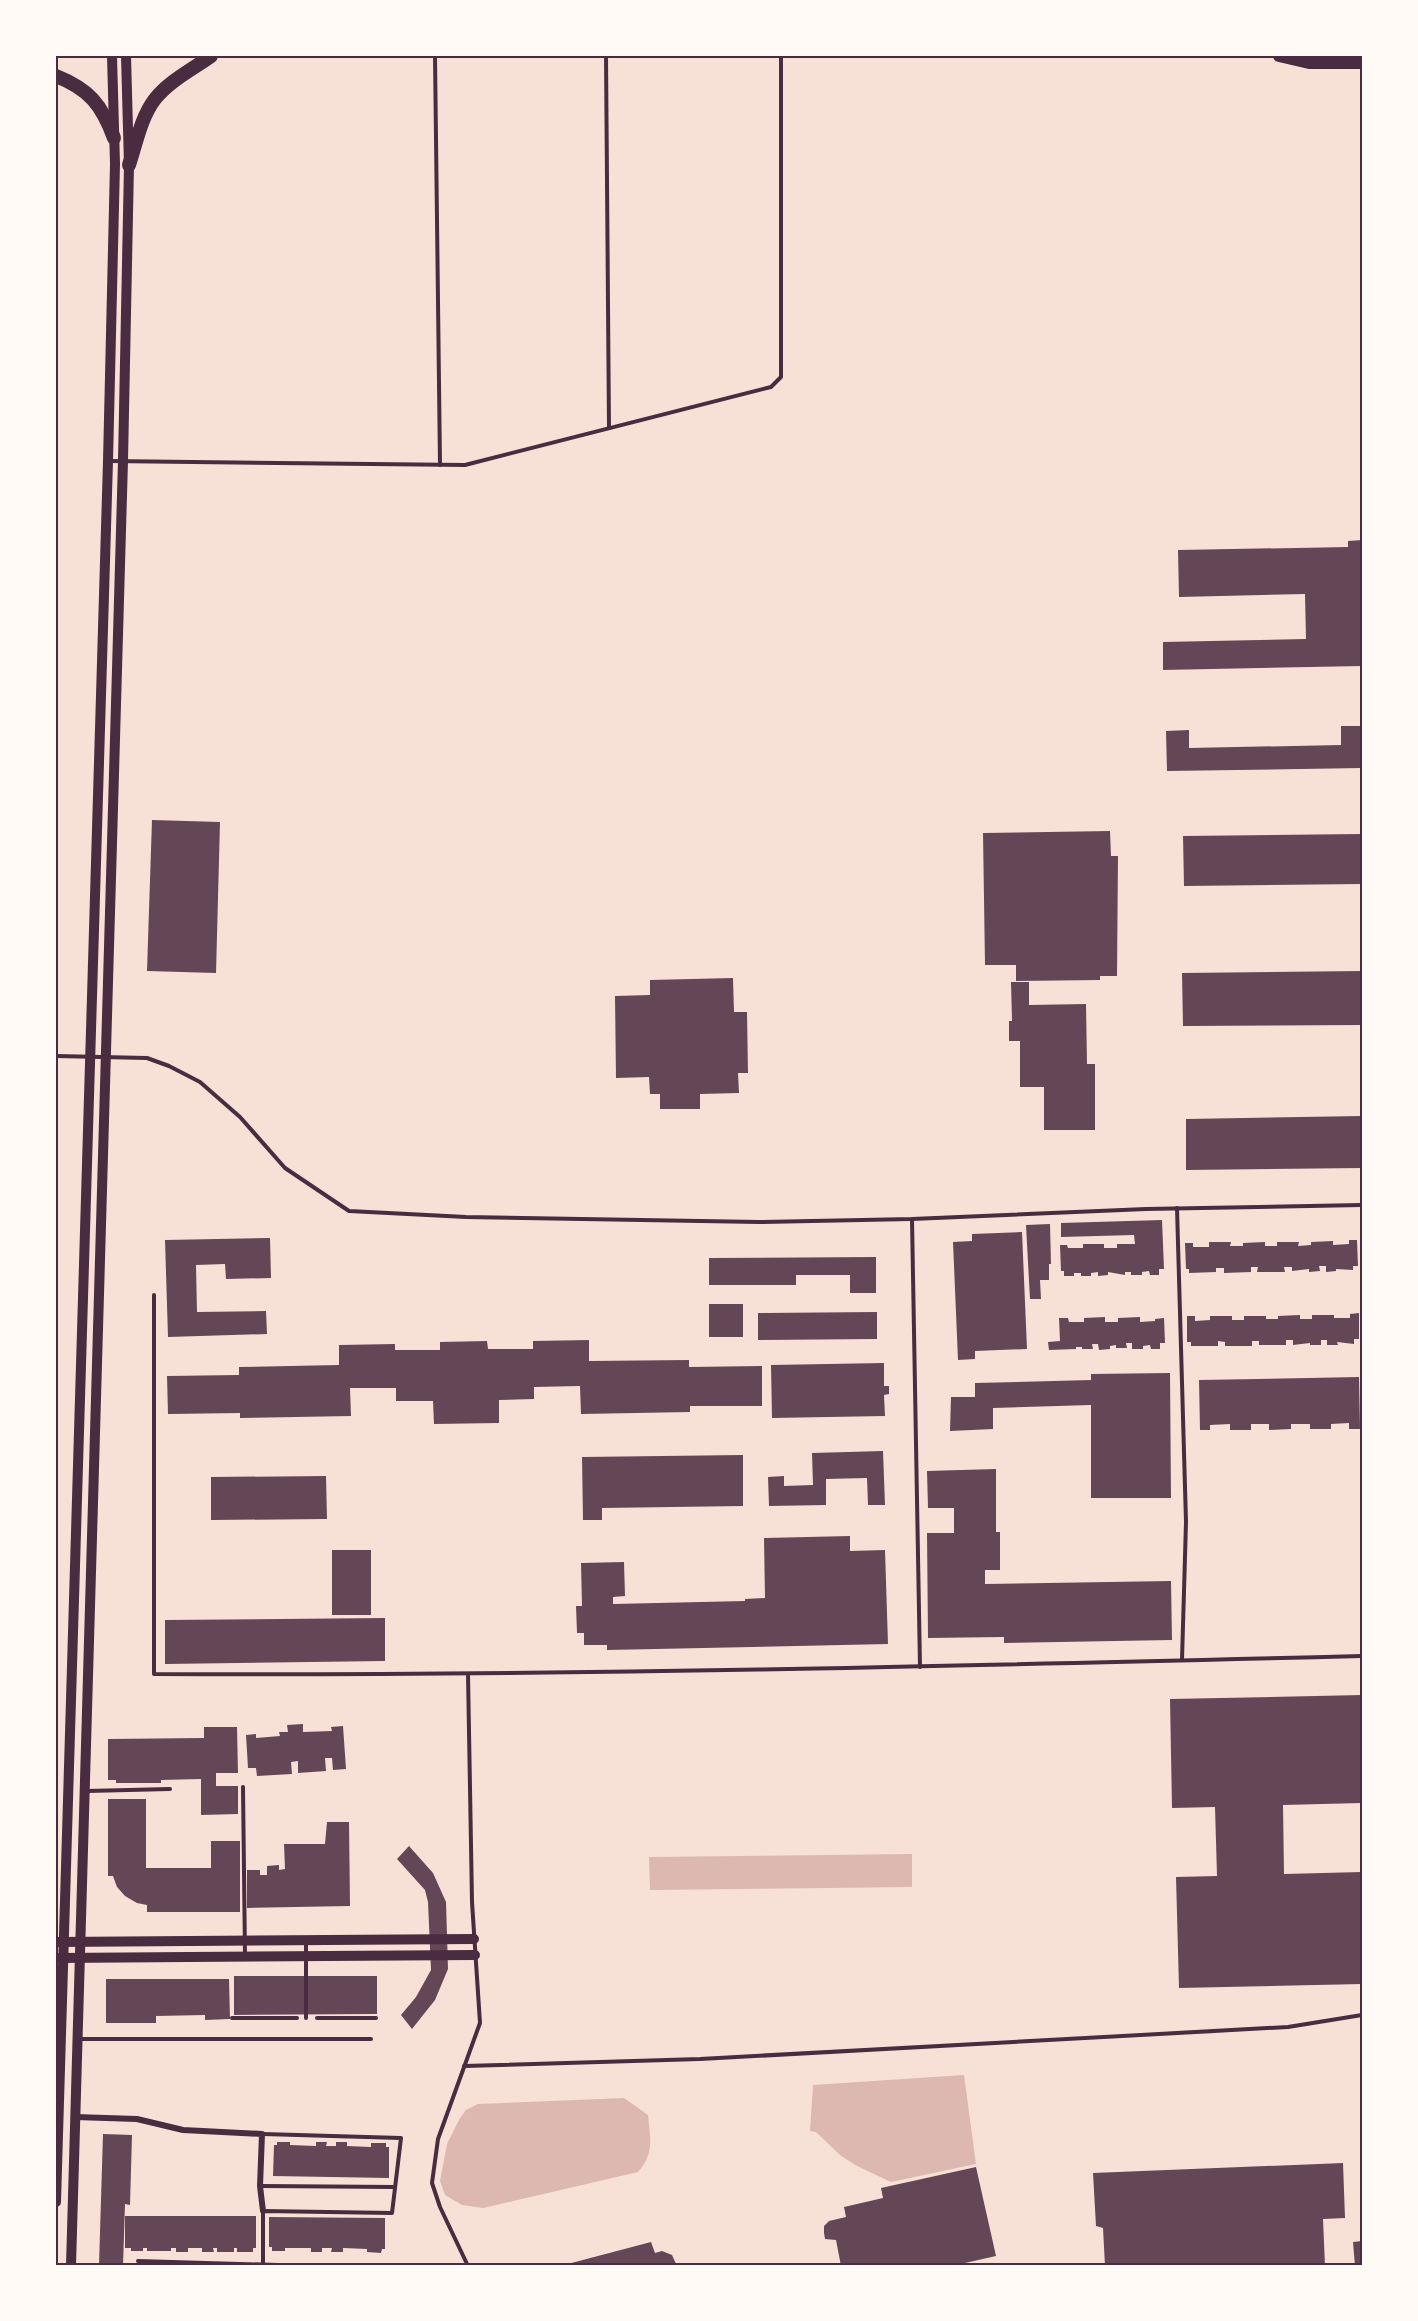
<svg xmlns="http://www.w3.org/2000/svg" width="1418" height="2321" font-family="'Titillium Web',sans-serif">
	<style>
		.water { fill: #dcb8b0 }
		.building { fill: #644757 }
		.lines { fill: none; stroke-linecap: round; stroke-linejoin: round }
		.path { stroke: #4a2c40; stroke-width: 4 }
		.service { stroke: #4a2c40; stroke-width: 4 }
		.minor { stroke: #4a2c40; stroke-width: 6 }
		.tertiary { stroke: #4a2c40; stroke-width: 10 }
		.secondary { stroke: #4a2c40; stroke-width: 10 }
		.primary { stroke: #4a2c40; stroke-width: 12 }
		.trunk { stroke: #4a2c40; stroke-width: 14 }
		.neatline { fill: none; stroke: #4a2c40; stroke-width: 2 }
	</style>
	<rect width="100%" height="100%" fill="#f7e1d7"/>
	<!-- water -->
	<g class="water">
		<polygon points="912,1854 912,1887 650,1890 649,1857"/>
		<polygon points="964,2075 976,2164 891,2182 857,2166 840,2155 816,2132 810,2131 813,2085"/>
		<path d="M624 2098 648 2115C650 2138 655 2153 638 2172L483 2208 462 2205 445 2195 440 2181 447 2144 460 2118 466 2110 478 2104Z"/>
	</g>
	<!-- building -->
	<g class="building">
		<polygon points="1362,540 1362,666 1163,670 1163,642 1306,639 1305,594 1179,597 1178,550 1348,547 1348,541"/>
		<polygon points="1341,726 1362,726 1362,768 1167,771 1166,731 1189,730 1189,748 1341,745"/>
		<polygon points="152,820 220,822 216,973 147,971"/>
		<polygon points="1110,831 1111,856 1118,856 1117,976 1100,976 1100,980 1016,981 1016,965 985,965 983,833"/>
		<polygon points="1362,834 1362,884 1184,886 1183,836"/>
		<polygon points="1362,971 1362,1025 1183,1026 1182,973"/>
		<polygon points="733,978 734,1012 747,1012 748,1073 738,1073 739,1093 700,1094 700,1109 660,1109 660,1094 650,1094 649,1077 616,1078 615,996 650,995 650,980"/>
		<polygon points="1011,982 1029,982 1029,1005 1086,1004 1087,1064 1095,1064 1095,1130 1044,1130 1044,1087 1020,1087 1020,1041 1009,1041 1009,1021 1012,1021"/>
		<polygon points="1362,1116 1362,1168 1186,1170 1186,1119"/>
		<polygon points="1162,1220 1164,1269 1159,1269 1159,1275 1150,1275 1149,1271 1142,1272 1142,1275 1131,1275 1131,1272 1125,1272 1125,1275 1108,1272 1108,1275 1098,1276 1098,1272 1091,1273 1091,1276 1081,1276 1081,1273 1074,1273 1074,1276 1064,1276 1064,1271 1061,1271 1060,1245 1067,1245 1068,1248 1083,1248 1083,1244 1104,1244 1104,1248 1117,1248 1117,1244 1135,1244 1134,1235 1061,1237 1061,1223"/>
		<polygon points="1050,1224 1051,1264 1049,1264 1049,1280 1040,1280 1041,1299 1030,1299 1026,1225"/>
		<polygon points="1022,1232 1027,1349 975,1351 975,1359 958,1360 953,1242 972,1241 972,1234"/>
		<polygon points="270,1238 271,1278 226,1279 225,1264 196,1265 197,1312 266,1311 267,1334 168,1337 165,1240"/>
		<polygon points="1349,1240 1357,1240 1358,1266 1353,1266 1353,1270 1336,1269 1336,1271 1326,1272 1326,1266 1319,1266 1320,1271 1309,1272 1309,1269 1292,1271 1292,1267 1284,1267 1285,1272 1257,1272 1258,1267 1251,1267 1251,1272 1224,1273 1224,1268 1216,1268 1216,1272 1189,1273 1189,1269 1186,1269 1185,1243 1193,1243 1193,1247 1209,1247 1209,1242 1231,1242 1230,1246 1243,1246 1243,1243 1265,1242 1265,1246 1277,1246 1277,1242 1299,1242 1298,1246 1311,1245 1311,1242 1333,1241 1333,1245 1349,1244"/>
		<polygon points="876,1257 876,1293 850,1293 850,1275 796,1275 796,1285 709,1285 709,1258"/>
		<rect x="709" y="1304" width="34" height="33"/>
		<polygon points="877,1312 877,1339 758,1340 758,1313"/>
		<polygon points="1359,1313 1359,1339 1354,1339 1354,1344 1337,1342 1338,1345 1327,1345 1327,1340 1321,1340 1321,1345 1310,1345 1310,1343 1293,1345 1293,1340 1286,1340 1286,1345 1259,1345 1259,1341 1252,1341 1252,1346 1225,1346 1225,1342 1218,1341 1218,1346 1191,1346 1191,1342 1187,1342 1187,1316 1195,1316 1195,1321 1210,1320 1210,1316 1232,1316 1232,1320 1244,1320 1244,1316 1266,1316 1266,1319 1278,1319 1278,1316 1300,1315 1300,1319 1312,1319 1312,1315 1334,1315 1334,1318 1350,1318 1350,1314"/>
		<polygon points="1105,1317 1105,1322 1118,1322 1118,1318 1140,1317 1140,1322 1155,1321 1155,1319 1164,1318 1165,1343 1160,1343 1160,1349 1151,1349 1150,1345 1143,1346 1143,1349 1132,1349 1132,1343 1126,1343 1127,1348 1116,1348 1116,1345 1110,1346 1110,1349 1099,1350 1098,1344 1092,1344 1093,1349 1082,1349 1082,1347 1076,1347 1076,1349 1049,1350 1048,1342 1060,1341 1059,1318 1068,1318 1069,1322 1084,1322 1084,1318"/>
		<polygon points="589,1340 589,1361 689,1360 689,1367 762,1366 762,1406 690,1406 690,1412 581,1414 580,1386 534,1387 534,1399 499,1400 499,1423 434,1424 433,1401 396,1401 396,1388 350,1388 351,1416 240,1418 240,1413 168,1414 167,1376 239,1375 239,1367 339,1365 339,1345 395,1344 395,1350 440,1350 440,1342 487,1341 488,1349 533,1349 533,1341"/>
		<polygon points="884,1363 884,1386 889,1386 889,1394 884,1395 885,1416 772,1418 771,1365"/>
		<polygon points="1170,1373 1171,1498 1091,1498 1091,1405 993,1408 993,1429 950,1431 951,1397 975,1397 975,1383 1091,1380 1091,1374"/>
		<polygon points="1359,1377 1360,1429 1349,1429 1349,1423 1331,1424 1331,1429 1310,1429 1310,1424 1291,1424 1291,1429 1269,1430 1269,1424 1251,1424 1251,1430 1230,1430 1230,1424 1210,1425 1210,1430 1200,1430 1199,1380"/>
		<polygon points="883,1451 885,1505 868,1505 867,1478 826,1479 826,1505 769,1506 768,1477 784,1476 784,1486 813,1485 812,1453"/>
		<polygon points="743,1455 743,1506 602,1508 602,1520 583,1520 582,1457"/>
		<polygon points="996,1469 996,1532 1000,1532 1000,1570 985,1570 985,1584 1171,1581 1172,1640 1004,1643 1004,1637 928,1638 927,1533 954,1533 954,1508 928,1508 927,1471"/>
		<polygon points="326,1476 327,1519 211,1520 211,1477"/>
		<polygon points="850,1536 850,1551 885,1550 888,1644 607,1650 607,1645 584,1645 584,1633 577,1633 576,1606 582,1606 581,1563 624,1562 625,1596 613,1597 613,1604 745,1601 745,1599 765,1598 764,1538"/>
		<rect x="332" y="1550" width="39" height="65"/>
		<polygon points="385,1618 385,1661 165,1664 165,1620"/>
		<polygon points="1362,1695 1362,1803 1283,1805 1284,1874 1362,1872 1362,1984 1179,1988 1176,1877 1217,1876 1215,1807 1172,1808 1170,1699"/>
		<polygon points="303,1724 303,1732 332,1731 331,1727 343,1726 346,1769 333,1770 332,1758 325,1758 326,1771 298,1773 298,1761 291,1762 292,1774 257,1776 256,1768 248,1768 246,1735 256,1734 256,1738 280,1736 279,1732 288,1732 287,1725"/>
		<polygon points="204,1727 237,1727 238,1773 216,1773 216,1786 238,1786 238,1814 201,1815 201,1779 161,1780 161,1783 116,1783 116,1780 108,1780 108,1739 204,1738"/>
		<polygon points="108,1799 146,1799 146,1868 211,1868 211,1841 240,1841 240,1912 147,1912 147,1905 137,1903 125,1896 117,1887 113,1876 108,1876"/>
		<polygon points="327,1822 349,1822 350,1906 247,1908 247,1870 260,1870 260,1875 267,1875 267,1866 279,1865 279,1870 285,1869 284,1844 325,1844"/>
		<polygon points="409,1846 433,1873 446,1902 448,1969 435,2000 412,2029 401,2015 416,1997 431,1970 428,1902 425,1890 397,1859"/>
		<polygon points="234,1976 377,1976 377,2014 234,2015"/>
		<polygon points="106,1979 229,1979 230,2019 205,2020 205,2015 156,2016 156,2023 106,2023"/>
		<polygon points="103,2134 132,2135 130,2205 125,2204 123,2266 99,2265"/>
		<polygon points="277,2142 290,2142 290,2145 316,2146 316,2142 327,2142 326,2146 336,2146 336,2142 347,2142 347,2146 371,2147 371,2143 386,2143 386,2147 389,2147 389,2178 273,2176 274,2145 277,2145"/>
		<polygon points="1343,2163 1345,2218 1323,2219 1325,2266 1105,2266 1103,2228 1096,2226 1093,2173"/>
		<polygon points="976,2167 996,2256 965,2263 965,2266 841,2266 836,2240 825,2239 824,2233 824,2226 829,2221 846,2217 844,2207 883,2198 881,2188"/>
		<polygon points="125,2216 256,2216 256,2248 253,2248 253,2252 237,2252 237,2248 234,2248 234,2252 217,2252 217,2248 213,2248 214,2252 202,2252 202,2248 188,2248 188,2252 176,2252 176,2248 171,2248 171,2251 147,2251 147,2248 143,2248 143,2251 131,2251 131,2248 125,2248"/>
		<polygon points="269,2217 385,2218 385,2249 382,2249 381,2253 367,2252 367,2249 343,2248 343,2252 331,2252 332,2248 322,2248 322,2252 311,2252 311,2248 285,2248 285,2251 272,2251 272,2247 269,2247"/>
		<polygon points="1362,2241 1362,2266 1355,2266 1353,2242"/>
		<polygon points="651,2242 655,2253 662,2251 672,2255 677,2266 560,2266"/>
	</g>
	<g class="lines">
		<!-- path -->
		<g class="path">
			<polyline points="232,2018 297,2018"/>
			<polyline points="317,2018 376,2018"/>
		</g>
		<!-- service -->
		<g class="service">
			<polyline points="435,56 440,465"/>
			<polyline points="606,56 609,428"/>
			<polyline points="109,461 465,465 771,387 781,377 781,56"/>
			<polyline points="56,1056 147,1058 169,1066 200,1082 240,1117 285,1168 349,1211 466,1217 759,1222 912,1219 1146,1209 1362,1205"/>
			<polyline points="1177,1208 1186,1522 1182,1660"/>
			<polyline points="912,1219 920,1667"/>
			<path d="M154 1295V1674C557 1676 960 1666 1362 1656"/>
			<polyline points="243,1787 245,1956"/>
			<polyline points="87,1791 170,1789"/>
			<polyline points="306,2018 306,1941"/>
			<polyline points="78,2039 371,2039"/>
			<polyline points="464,2066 700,2059 1288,2027 1362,2015"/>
			<polyline points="263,2134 401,2138 392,2213 263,2211 263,2264"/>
			<polyline points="261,2186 395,2187"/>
			<polyline points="138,2261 311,2266"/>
			<polyline points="468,2266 440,2207 432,2183 438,2139 480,2023 472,1902 468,1674"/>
		</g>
		<!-- minor -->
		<polyline class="minor" points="75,2117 137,2119 183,2130 262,2134 260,2186 263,2211"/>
		<!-- tertiary -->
		<g class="tertiary">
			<polyline points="56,1942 474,1939"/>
			<polyline points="56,1958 475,1955"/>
		</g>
		<!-- secondary -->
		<g class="secondary">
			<polyline points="56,2202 108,461 115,164 112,56"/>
			<polyline points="71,2266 123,461 129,165 126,56"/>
		</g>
		<!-- primary -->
		<polyline class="primary" points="1279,56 1309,63 1362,63"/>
		<!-- trunk -->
		<g class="trunk">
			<path d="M56 76C89 89 102 105 114 138"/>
			<path d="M129 165C136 144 141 117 155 99 169 81 193 69 211 56"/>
		</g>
	</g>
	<!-- border -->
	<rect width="1418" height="2321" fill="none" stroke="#fffaf5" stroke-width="114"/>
	<rect x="57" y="57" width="1304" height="2207" class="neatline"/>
</svg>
